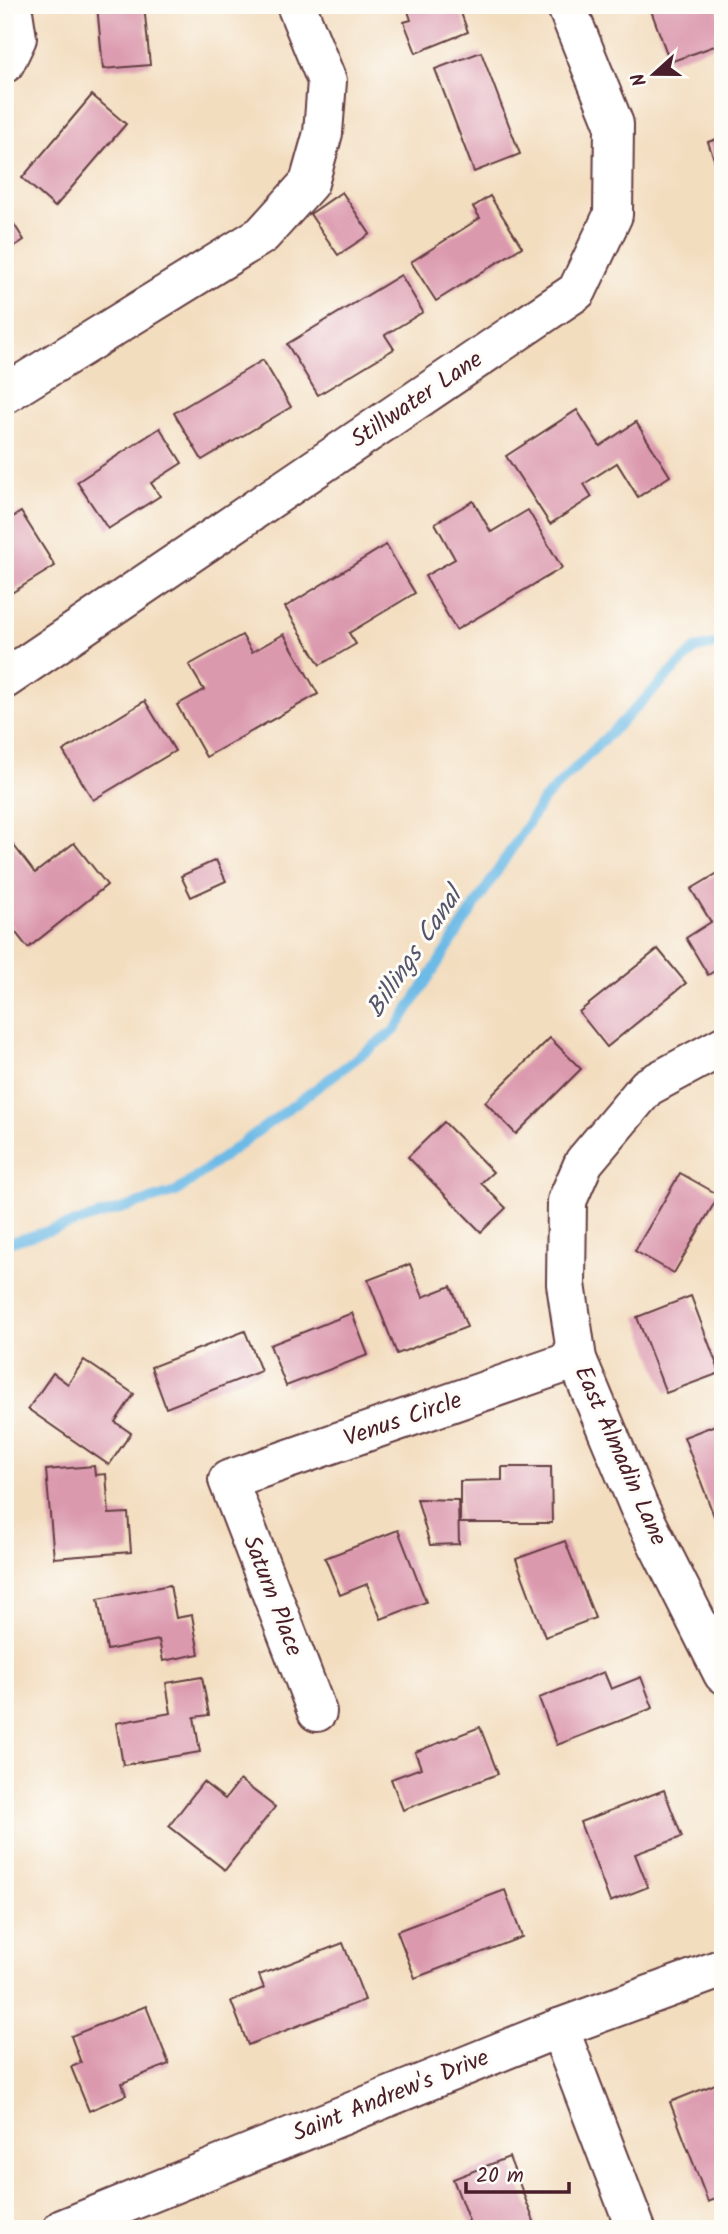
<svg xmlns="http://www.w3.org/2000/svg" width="728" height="2234" font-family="Kalam,sans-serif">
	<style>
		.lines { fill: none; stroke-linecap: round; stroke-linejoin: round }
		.stream { stroke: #6cbae6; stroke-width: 10 }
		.building { fill: #db99ae }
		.minor-casing { stroke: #633c41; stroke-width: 42 }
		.minor { stroke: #fff; stroke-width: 38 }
		.labels { text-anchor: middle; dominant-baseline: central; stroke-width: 6; stroke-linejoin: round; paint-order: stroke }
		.street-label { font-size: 24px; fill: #4a1f2b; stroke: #fdfcf7 }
		.water-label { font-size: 26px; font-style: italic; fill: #56556c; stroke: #fdfcf7 }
	</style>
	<rect width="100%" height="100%" fill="#fdfcf7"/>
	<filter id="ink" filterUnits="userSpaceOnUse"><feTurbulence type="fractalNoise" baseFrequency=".0143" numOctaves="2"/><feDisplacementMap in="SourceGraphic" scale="14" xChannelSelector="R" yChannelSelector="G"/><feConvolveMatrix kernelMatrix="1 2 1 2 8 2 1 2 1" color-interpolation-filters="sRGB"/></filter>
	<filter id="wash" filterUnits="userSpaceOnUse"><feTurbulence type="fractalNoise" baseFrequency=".00686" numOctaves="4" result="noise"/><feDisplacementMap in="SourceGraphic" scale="28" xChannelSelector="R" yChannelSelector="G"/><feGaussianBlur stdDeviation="1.57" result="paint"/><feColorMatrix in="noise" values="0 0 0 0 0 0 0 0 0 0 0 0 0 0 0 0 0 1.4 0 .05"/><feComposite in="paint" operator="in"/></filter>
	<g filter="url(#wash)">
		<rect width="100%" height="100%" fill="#f3ddbf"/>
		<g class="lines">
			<!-- stream -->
			<polyline class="stream" points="5,1244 176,1192 395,1030 543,800 695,649 723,643"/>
		</g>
		<g id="blocks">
			<!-- building -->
			<g class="building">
				<polygon points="97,5 144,5 150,65 103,69"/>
				<polygon points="406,5 458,5 468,32 416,53 404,22 411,20"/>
				<polygon points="649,5 716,5 723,22 723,43 670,62"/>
				<polygon points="481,52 520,154 474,172 435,69"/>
				<polygon points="92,95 126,124 55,207 22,178"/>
				<polygon points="723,137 723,182 722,182 708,142"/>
				<polygon points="342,192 370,234 338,255 310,214"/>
				<polygon points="490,196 522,247 436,301 411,262 480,218 473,207"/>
				<polygon points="5,210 24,240 5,252"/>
				<polygon points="401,275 423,312 385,335 394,349 318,395 287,344"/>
				<polygon points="263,360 291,407 202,460 174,413"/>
				<polygon points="577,410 600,446 636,422 670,476 638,497 617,463 584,484 592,497 550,524 506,456"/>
				<polygon points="160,428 182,463 151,483 160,496 108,529 77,482"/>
				<polygon points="473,501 491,532 528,510 562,568 456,630 425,576 455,559 435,523"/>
				<polygon points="21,512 55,566 5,597 5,522"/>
				<polygon points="386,545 415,593 349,633 356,644 320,665 285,607"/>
				<polygon points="284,634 318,694 206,757 177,705 204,690 189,665 242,635 252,652"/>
				<polygon points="145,701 175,751 93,800 63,751"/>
				<polygon points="5,834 35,873 74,843 107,885 28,948 5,919"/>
				<polygon points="216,860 226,881 191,897 181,876"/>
				<polygon points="723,870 723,966 708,975 686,938 711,922 691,889"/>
				<polygon points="658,949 686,983 607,1047 579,1012"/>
				<polygon points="550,1038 581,1069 516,1134 485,1102"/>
				<polygon points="444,1122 493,1172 481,1183 506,1208 481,1232 408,1157"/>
				<polygon points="680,1173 719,1195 674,1273 635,1251"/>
				<polygon points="410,1264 423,1297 451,1286 467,1327 397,1354 368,1280"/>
				<polygon points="691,1296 720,1373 666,1393 637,1317"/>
				<polygon points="352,1313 368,1355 286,1386 270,1345"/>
				<polygon points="245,1331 261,1371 166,1408 151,1367"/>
				<polygon points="84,1360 134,1394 115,1422 131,1433 109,1465 28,1409 53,1373 68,1384"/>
				<polygon points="723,1422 723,1522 717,1524 684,1437"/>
				<polygon points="94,1466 95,1475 106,1474 109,1514 128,1513 131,1552 54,1558 46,1470"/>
				<polygon points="502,1467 551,1467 552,1523 460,1523 460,1481 502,1480"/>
				<polygon points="417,1499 458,1500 459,1544 430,1545"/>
				<polygon points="398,1530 426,1602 381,1619 367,1584 340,1595 325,1558"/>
				<polygon points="565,1541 595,1618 545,1637 516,1559"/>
				<polygon points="170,1585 176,1618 192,1615 199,1654 163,1661 159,1640 107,1650 98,1599"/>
				<polygon points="604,1672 611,1689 641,1677 653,1708 557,1745 539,1698"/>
				<polygon points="202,1677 209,1715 194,1717 200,1752 123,1765 116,1723 171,1713 166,1683"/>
				<polygon points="480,1727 498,1774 403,1810 391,1779 421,1768 415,1752"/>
				<polygon points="240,1780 275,1807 225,1870 169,1826 203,1782 225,1799"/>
				<polygon points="664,1790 682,1837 635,1854 648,1887 610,1902 580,1822"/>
				<polygon points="505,1890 522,1937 415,1978 397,1931"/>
				<polygon points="343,1943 365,2000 248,2045 231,2001 264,1988 259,1975"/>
				<polygon points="146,2006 169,2064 122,2083 126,2095 89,2111 71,2067 81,2063 71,2036"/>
				<polygon points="723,2081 723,2196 708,2202 670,2102"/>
				<polygon points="509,2157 537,2229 472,2229 453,2179"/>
			</g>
		</g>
	</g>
	<g filter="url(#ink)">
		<use href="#blocks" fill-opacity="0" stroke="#633c41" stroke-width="2"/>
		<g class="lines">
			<!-- minor casing -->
			<g class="minor-casing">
				<g id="minor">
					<polyline points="5,63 17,38 12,5"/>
					<polyline points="5,394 262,235 309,183 323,133 327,81 296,5"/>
					<polyline points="5,679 577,291 613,215 614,124 566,5"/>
					<polyline points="723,1046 647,1087 584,1162 567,1201 566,1284 577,1359 639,1507 723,1674"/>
					<polyline points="317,1712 228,1480 577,1359"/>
					<polyline points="559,2028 636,2229"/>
					<polyline points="62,2229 559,2028 723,1968"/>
				</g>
			</g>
			<!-- minor -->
			<use href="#minor" class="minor"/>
		</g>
	</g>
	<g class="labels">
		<!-- street labels -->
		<g class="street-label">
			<text transform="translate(417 400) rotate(-34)">Stillwater Lane</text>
			<text transform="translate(403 1420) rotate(-19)">Venus Circle</text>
			<text transform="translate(620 1456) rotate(66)">East Almadin Lane</text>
			<text transform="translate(272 1596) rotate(69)">Saturn Place</text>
			<text transform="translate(391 2096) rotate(-22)">Saint Andrew's Drive</text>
		</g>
		<!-- water labels -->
		<g class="water-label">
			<text transform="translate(415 953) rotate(-56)">Billings Canal</text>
		</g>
	</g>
	<!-- margin -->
	<rect width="728" height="2234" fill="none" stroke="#fdfcf7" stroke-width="28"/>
	<!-- north arrow -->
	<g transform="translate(654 74) rotate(249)" stroke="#fdfcf7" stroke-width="5" paint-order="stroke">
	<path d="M0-5L12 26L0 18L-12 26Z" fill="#4a1f2b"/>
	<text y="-10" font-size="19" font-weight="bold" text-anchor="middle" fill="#4a1f2b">N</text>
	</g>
	<!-- scale -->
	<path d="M466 2182v10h103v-10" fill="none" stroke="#4a1f2b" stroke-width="3.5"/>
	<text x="476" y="2182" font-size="21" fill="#4a1f2b" stroke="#fdfcf7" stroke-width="5" paint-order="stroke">20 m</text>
</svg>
